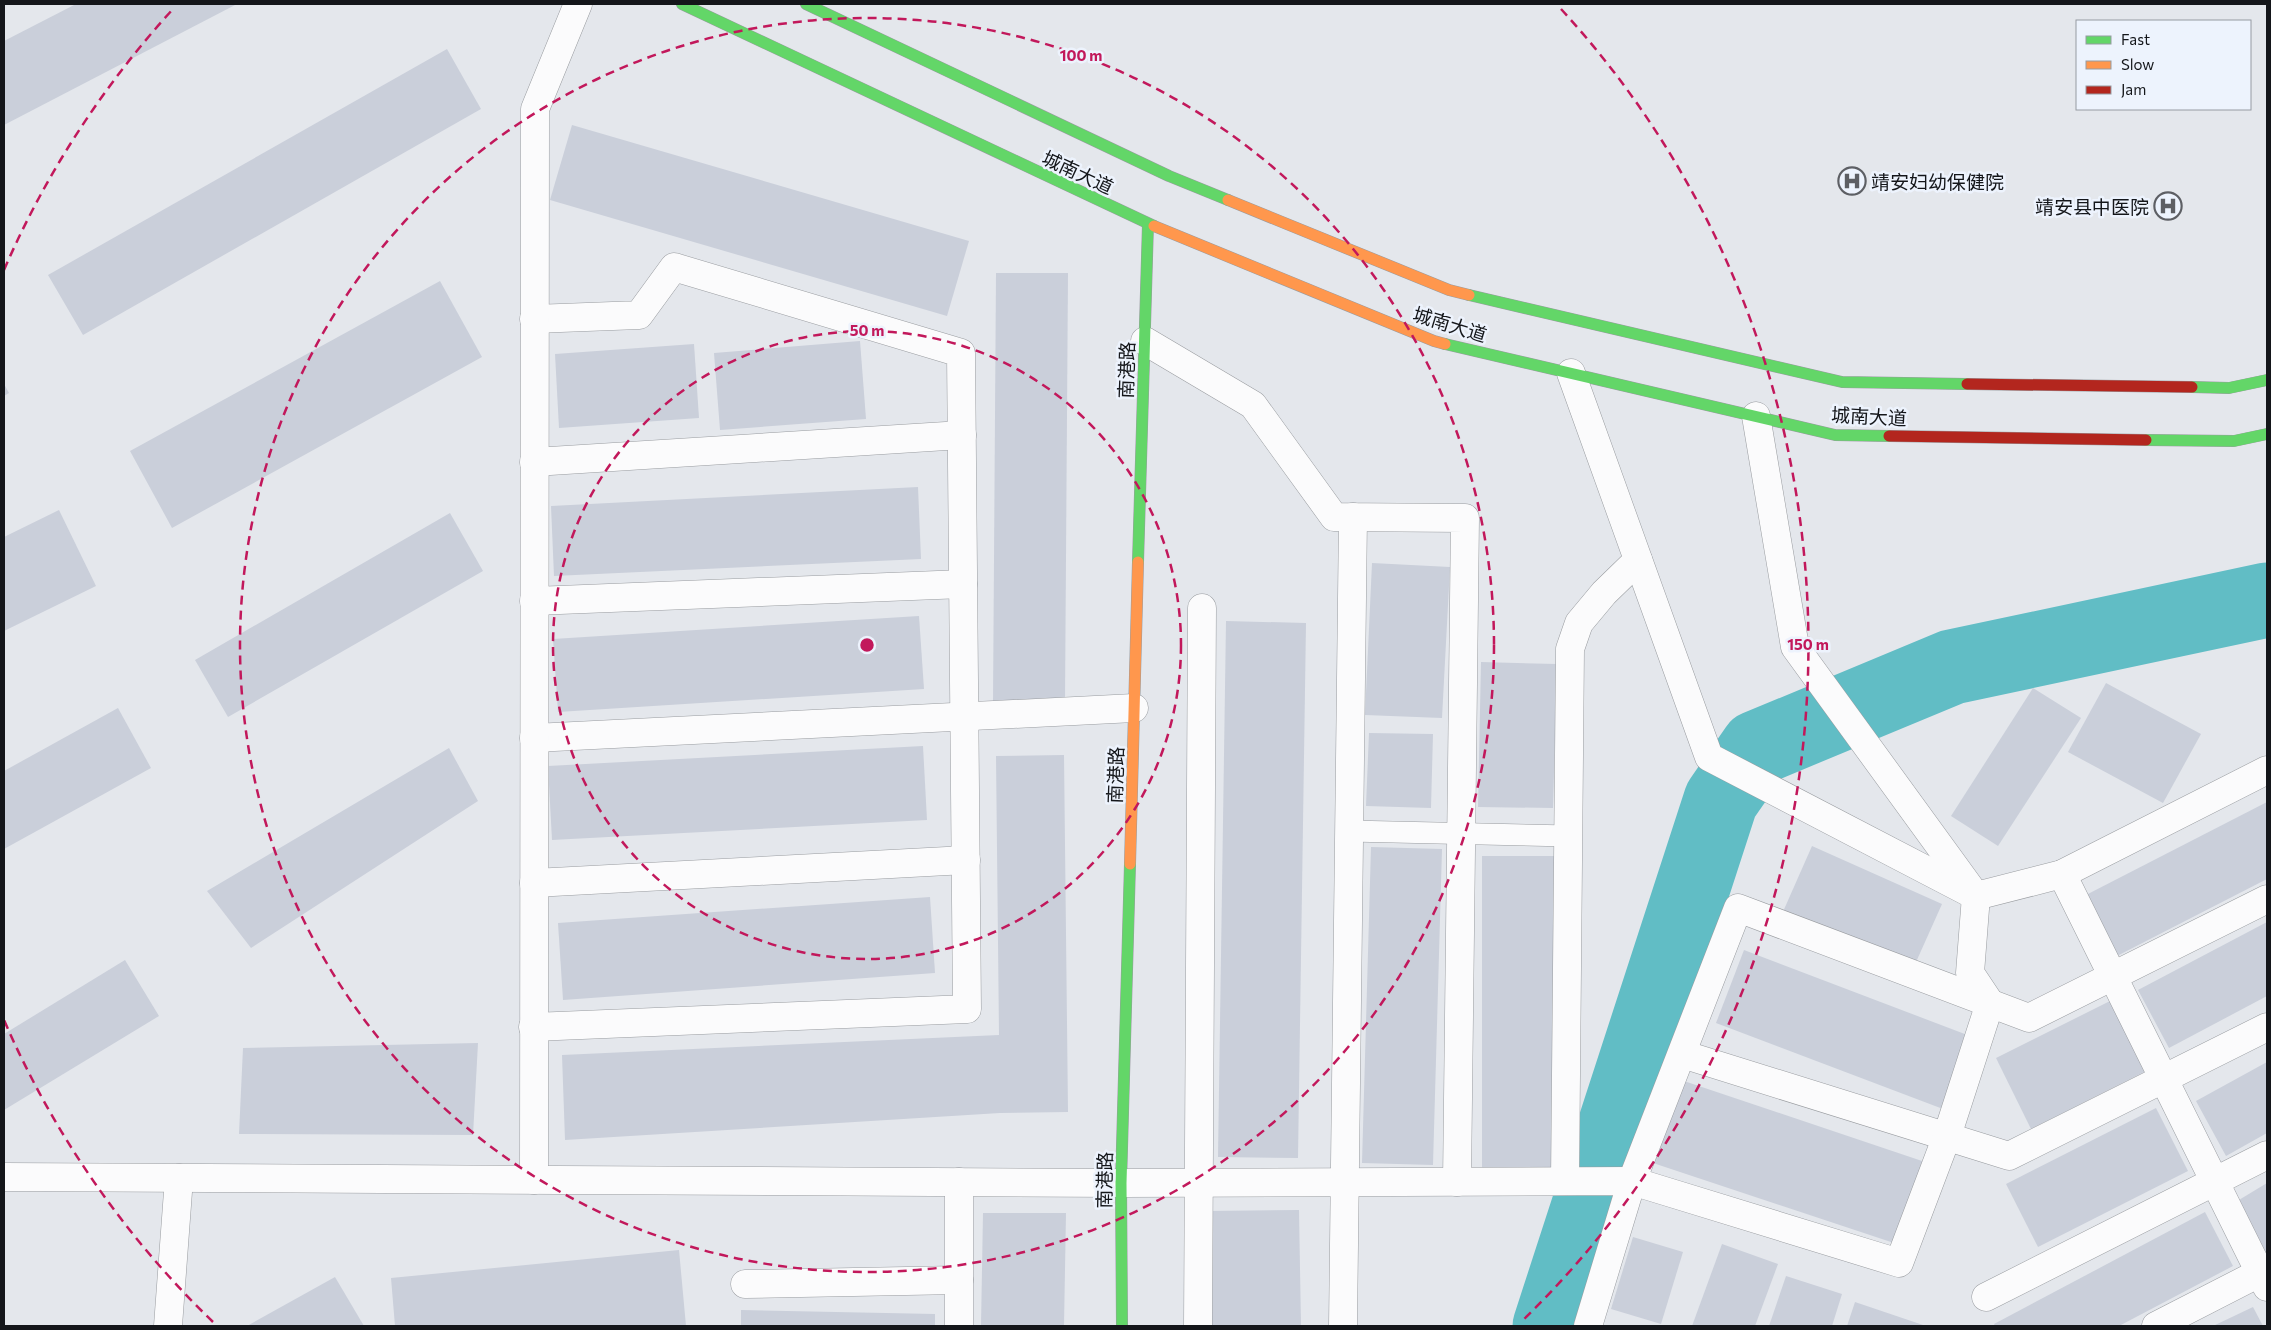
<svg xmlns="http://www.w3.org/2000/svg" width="2271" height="1330" font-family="Commissioner,'Noto Sans SC',sans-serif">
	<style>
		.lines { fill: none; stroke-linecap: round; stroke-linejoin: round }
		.river { stroke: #61bdc5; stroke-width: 75 }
		.building { fill: #cacfda }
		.lane-casing { stroke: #999ca0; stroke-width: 22 }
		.street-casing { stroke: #999ca0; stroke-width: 29 }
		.fast-casing { stroke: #999ca0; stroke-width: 12 }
		.slow-casing { stroke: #999ca0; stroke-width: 12 }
		.jam-casing { stroke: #999ca0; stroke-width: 12 }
		.lane { stroke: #fbfbfc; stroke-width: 21 }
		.street { stroke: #fbfbfc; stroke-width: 28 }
		.fast { stroke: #63d668; stroke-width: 11 }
		.slow { stroke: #ff974d; stroke-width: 11 }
		.jam { stroke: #b3261e; stroke-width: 11 }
		.ring { fill: none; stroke: #c2185b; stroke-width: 2.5; stroke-dasharray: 9 6 }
		.labels { text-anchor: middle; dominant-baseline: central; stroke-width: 5; stroke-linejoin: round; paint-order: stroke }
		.street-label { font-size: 19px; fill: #14161a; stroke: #edf3fd }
		.poi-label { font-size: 19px; fill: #14161a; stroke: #edf3fd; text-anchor: start }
		.centre { fill: #c2185b; stroke: #edf3fd; stroke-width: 2.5 }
		.ring-label { font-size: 15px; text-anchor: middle; font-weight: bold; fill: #c2185b; stroke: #edf3fd; stroke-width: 5; stroke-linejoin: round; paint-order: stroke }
	</style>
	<rect width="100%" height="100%" fill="#e4e7ec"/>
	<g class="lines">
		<!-- river -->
		<polyline class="river" points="1550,1326 1721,800 1757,748 1952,667 2267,600"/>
	</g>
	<!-- building -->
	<g class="building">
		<polygon points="76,4 237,4 4,125 4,41"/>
		<polygon points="447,49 481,109 83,335 48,275"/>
		<polygon points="572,125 969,241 947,316 550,200"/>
		<polygon points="996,273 1068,273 1065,701 993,702"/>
		<polygon points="440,281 482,357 172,528 130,451"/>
		<polygon points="860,341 866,419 720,430 714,353"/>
		<polygon points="694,344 699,418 559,428 555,354"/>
		<polygon points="4,384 9,393 4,396"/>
		<polygon points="918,487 921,559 554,576 551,506"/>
		<polygon points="59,510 96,586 4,631 4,537"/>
		<polygon points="450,513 483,571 228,717 195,660"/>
		<polygon points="1372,563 1450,567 1442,718 1365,715"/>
		<polygon points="919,616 924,689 558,712 553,639"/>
		<polygon points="1226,621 1306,623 1298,1158 1218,1157"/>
		<polygon points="1481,662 1557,664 1553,808 1478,807"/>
		<polygon points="2106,683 2201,734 2163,803 2068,752"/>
		<polygon points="2033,688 2081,718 1998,846 1951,816"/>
		<polygon points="118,708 151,768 4,849 4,771"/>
		<polygon points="1369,733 1433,734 1431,808 1366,806"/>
		<polygon points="923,746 927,820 552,840 548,766"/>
		<polygon points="449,748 478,801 251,948 207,891"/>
		<polygon points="1064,755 1068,1112 1000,1113 565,1140 562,1055 999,1035 996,756"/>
		<polygon points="2267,802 2267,879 2115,957 2084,896"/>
		<polygon points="1812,846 1942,904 1912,971 1782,914"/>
		<polygon points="1371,847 1442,849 1433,1165 1362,1163"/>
		<polygon points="1482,856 1554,856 1553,1170 1482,1170"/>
		<polygon points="930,897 935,973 563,1000 558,923"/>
		<polygon points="2267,922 2267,996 2169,1048 2138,990"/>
		<polygon points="1744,950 1970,1036 1943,1109 1716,1023"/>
		<polygon points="125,960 159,1016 4,1110 4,1034"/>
		<polygon points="2120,996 2156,1066 2031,1129 1996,1058"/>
		<polygon points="478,1043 473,1135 239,1134 243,1048"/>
		<polygon points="2267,1062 2267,1133 2226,1156 2196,1101"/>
		<polygon points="1678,1079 1925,1162 1897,1244 1650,1162"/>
		<polygon points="2156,1108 2188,1171 2038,1247 2006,1184"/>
		<polygon points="2267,1183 2267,1261 2229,1206"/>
		<polygon points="1299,1210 1301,1326 1209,1326 1207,1211"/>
		<polygon points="2205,1212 2233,1266 2119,1326 1995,1326 1994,1324"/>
		<polygon points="983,1213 1066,1213 1064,1326 981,1326"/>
		<polygon points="1633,1237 1683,1252 1661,1324 1611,1309"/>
		<polygon points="1722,1244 1778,1264 1755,1326 1692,1326"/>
		<polygon points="679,1250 686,1326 395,1326 391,1278"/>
		<polygon points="1786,1276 1842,1294 1832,1326 1769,1326"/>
		<polygon points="335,1277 364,1326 247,1326"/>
		<polygon points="1855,1302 1926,1326 1847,1326"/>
		<polygon points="2253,1307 2263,1326 2213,1326"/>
		<polygon points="741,1310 935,1314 935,1326 741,1326"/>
	</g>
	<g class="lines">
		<!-- lane casing -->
		<g class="lane-casing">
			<polyline id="lane" points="1349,831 1569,836"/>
		</g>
		<!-- street casing -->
		<g class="street-casing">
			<g id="street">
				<polyline points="1145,341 1253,405 1334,517 1465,518 1457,1182"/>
				<polyline points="1571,373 1709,757 1976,896 2062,874 2267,770"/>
				<polyline points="534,462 962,435"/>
				<polyline points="534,601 963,584"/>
				<polyline points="534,738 1134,708"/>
				<polyline points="2062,874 2267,1287"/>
				<polyline points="534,883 966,860"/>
				<polyline points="533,1027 967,1009 961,353 674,267 639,315 534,319"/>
				<polyline points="1682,1054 2009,1156 2267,1027"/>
				<polyline points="4,1177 1121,1183 1632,1181 1899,1263 1947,1136 1990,1003 1970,973 1976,896 1795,647 1756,416"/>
				<polyline points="534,1180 535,109 578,4"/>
				<polyline points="1565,1181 1570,649 1579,623 1604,593 1638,560"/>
				<polyline points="745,1284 959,1280"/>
				<polyline points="1986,1297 2267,1155"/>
				<polyline points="168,1326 179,1178"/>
				<polyline points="959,1326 959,1182"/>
				<polyline points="1198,1326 1202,608"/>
				<polyline points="1343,1326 1353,517"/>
				<polyline points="1588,1326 1632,1181 1738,908 2029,1018 2267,899"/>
				<polyline points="2156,1326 2267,1269"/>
			</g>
		</g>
		<!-- fast casing -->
		<g class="fast-casing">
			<g id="fast">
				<polyline points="682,4 1154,226"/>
				<polyline points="806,4 1169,176 1228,200"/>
				<polyline points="1469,295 1842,382 1967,384"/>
				<polyline points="1445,344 1835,435 1889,436"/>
				<polyline points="2192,387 2229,388 2267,380"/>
				<polyline points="2146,440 2234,441 2267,434"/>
				<polyline points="1138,562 1148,224"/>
				<polyline points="1122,1326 1121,1183 1130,864"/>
			</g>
		</g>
		<!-- slow casing -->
		<g class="slow-casing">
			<g id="slow">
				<polyline points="1228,200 1449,290 1469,295"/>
				<polyline points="1154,226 1434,341 1445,344"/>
				<polyline points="1130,864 1138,562"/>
			</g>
		</g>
		<!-- jam casing -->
		<g class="jam-casing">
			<g id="jam">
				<polyline points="1967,384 2192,387"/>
				<polyline points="1889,436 2146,440"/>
			</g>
		</g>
		<!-- lane -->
		<use href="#lane" class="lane"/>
		<!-- street -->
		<use href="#street" class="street"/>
		<!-- fast -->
		<use href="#fast" class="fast"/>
		<!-- slow -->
		<use href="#slow" class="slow"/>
		<!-- jam -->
		<use href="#jam" class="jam"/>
	</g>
	<!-- distance rings -->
	<g class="ring">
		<circle cx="867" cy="645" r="314"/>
		<circle cx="867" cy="645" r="627"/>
		<path d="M213 1322A941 941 0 0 1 4 1020M4 270A941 941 0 0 1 173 9M1561 9A941 941 0 0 1 1521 1322"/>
	</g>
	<!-- icons -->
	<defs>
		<g id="hospital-ring" transform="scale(1.4375)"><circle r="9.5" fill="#edf3fd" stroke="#5d5f64" stroke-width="1.5"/><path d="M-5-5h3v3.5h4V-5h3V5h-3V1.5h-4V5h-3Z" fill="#5d5f64"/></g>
	</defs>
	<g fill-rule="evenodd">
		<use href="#hospital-ring" x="1852" y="181"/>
		<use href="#hospital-ring" x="2168" y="206"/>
	</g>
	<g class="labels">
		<!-- street labels -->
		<g class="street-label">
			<text transform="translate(1078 172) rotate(25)">城南大道</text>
			<text transform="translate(1450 324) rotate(17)">城南大道</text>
			<text transform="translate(1126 370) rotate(-88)">南港路</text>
			<text transform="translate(1869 416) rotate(3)">城南大道</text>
			<text transform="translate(1115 775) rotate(-88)">南港路</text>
			<text transform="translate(1104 1180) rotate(-89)">南港路</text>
		</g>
		<!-- poi labels -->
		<g class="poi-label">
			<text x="1871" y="181">靖安妇幼保健院</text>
			<text x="2149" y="206" text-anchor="end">靖安县中医院</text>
		</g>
	</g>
	<circle cx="867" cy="645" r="8" class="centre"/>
	<g class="ring-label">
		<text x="1081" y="61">100 m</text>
		<text x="867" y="336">50 m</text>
		<text x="1808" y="650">150 m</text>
	</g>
	<!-- border -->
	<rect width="2271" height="1330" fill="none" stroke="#14161a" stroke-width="10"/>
	<!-- legend -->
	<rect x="2076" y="20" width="175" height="90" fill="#edf3fd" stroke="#969ba2"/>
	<rect x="2086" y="36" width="25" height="8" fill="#63d668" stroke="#969ba2"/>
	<text x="2121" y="45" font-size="15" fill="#14161a">Fast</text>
	<rect x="2086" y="61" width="25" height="8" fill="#ff974d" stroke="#969ba2"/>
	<text x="2121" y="70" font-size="15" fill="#14161a">Slow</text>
	<rect x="2086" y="86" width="25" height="8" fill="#b3261e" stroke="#969ba2"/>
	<text x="2121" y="95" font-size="15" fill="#14161a">Jam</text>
</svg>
